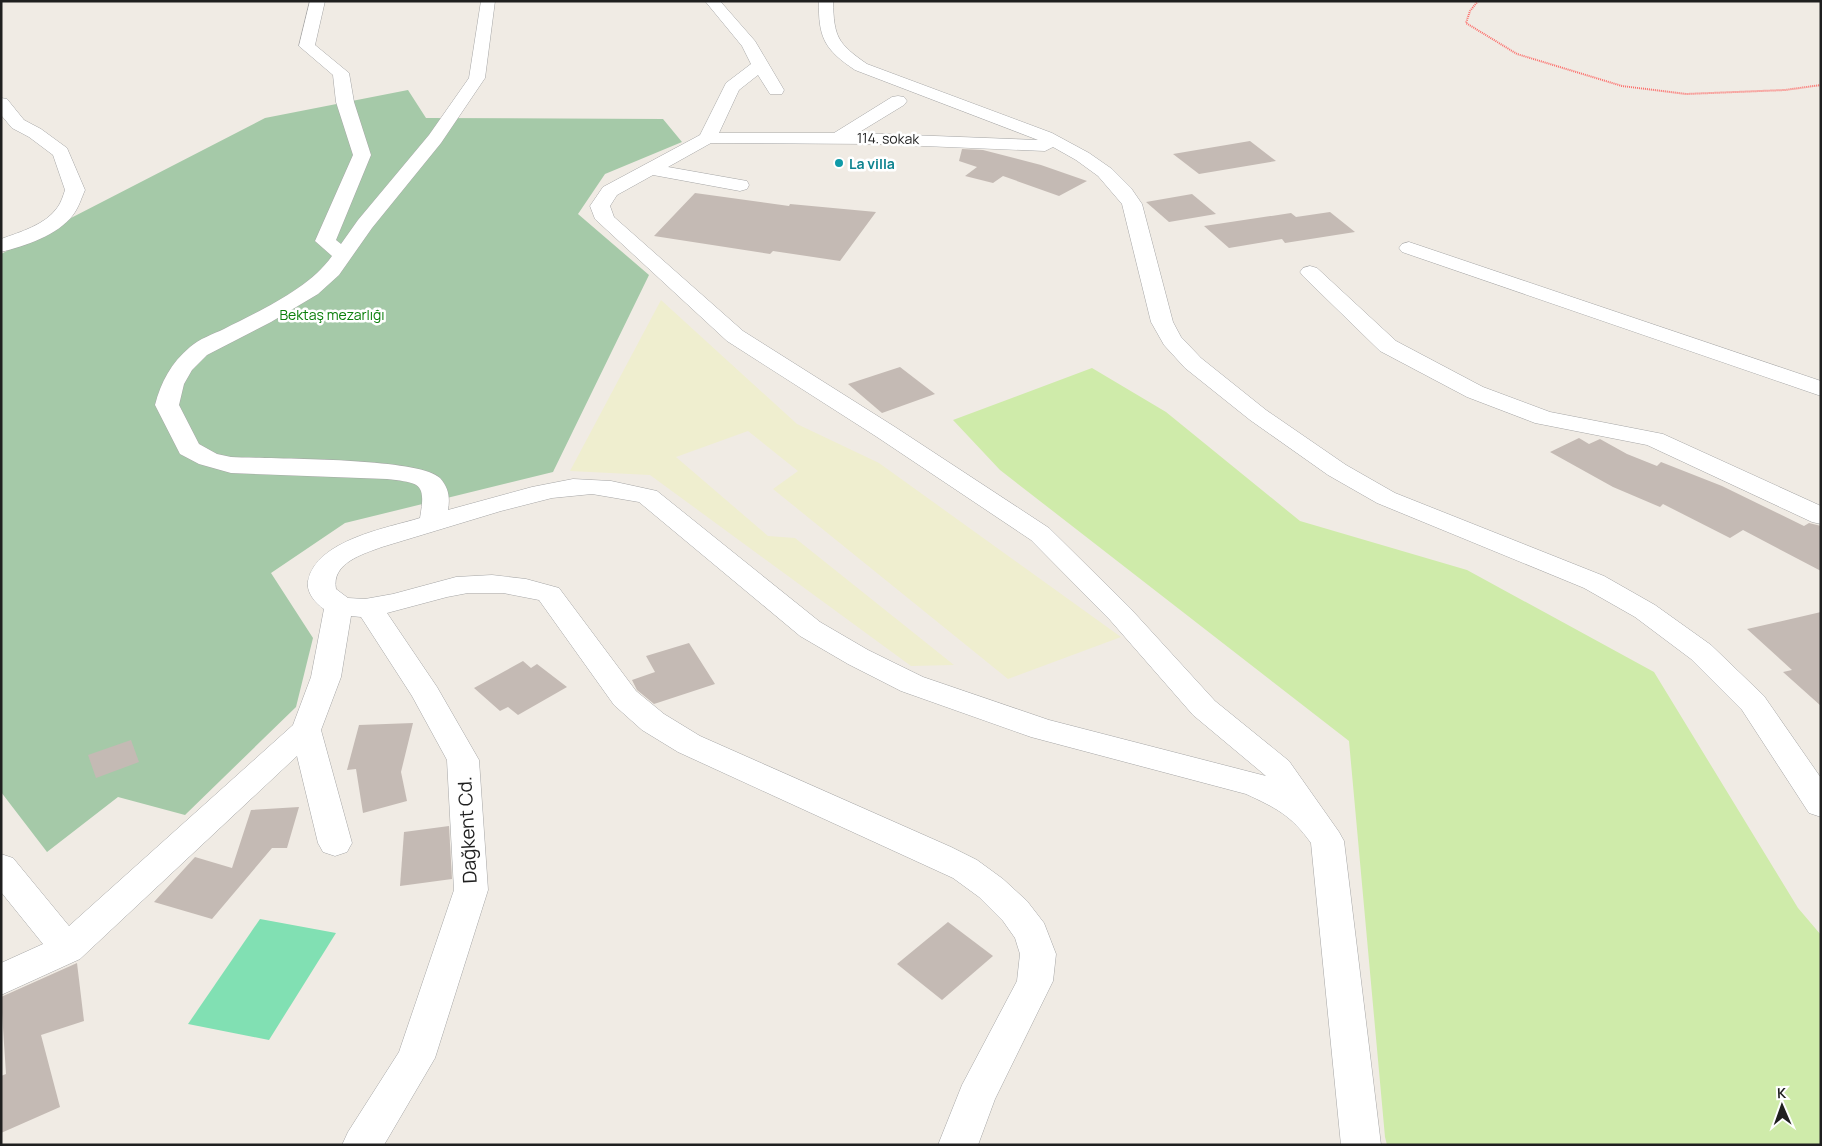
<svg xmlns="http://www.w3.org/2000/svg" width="1822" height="1146" font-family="Manrope,sans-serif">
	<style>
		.farmland { fill: #efeecf }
		.grass { fill: #cfebaa }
		.cemetery { fill: #a5c9a8 }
		.pitch { fill: #81e0b3 }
		.building { fill: #c4bab4 }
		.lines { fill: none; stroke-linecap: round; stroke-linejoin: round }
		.minor-casing { stroke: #a6a6a6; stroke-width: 1 }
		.path { stroke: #fc6c69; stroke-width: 2; stroke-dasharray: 1 1; stroke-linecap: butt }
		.minor { fill: #fff; fill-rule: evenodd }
		.culture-dot { fill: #0f9aa8; stroke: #fff; stroke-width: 2 }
		.labels { text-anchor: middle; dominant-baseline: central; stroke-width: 5; stroke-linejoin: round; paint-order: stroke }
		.far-street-label { font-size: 14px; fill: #1f1f1f; stroke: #fff }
		.far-culture-label { font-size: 14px; font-weight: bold; fill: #0d838f; stroke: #fff; text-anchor: start }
		.far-park-label { font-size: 14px; fill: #0a7f0a; stroke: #fff }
		.near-street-label { font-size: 19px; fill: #1f1f1f; stroke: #fff }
	</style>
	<rect width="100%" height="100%" fill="#f0ebe4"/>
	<!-- farmland -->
	<polygon class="farmland" points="661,300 797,424 879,463 1121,637 1008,679 773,489 798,471 748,431 676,457 768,536 795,538 954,665 911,666 650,475 570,471"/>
	<!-- grass -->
	<polygon class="grass" points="1092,368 1166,412 1300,521 1467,570 1654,672 1798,908 1821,935 1821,1145 1387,1145 1385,1137 1349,741 1000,470 953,420"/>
	<!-- cemetery -->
	<polygon class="cemetery" points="408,90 426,118 663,119 682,142 605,174 578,214 649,275 553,472 345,523 271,573 313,638 296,707 185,815 118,797 47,852 1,792 1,254 265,118"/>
	<!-- pitch -->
	<polygon class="pitch" points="260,919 336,933 269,1040 188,1024"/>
	<!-- building -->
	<g class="building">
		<polygon points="1250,141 1276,161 1199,174 1173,154"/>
		<polygon points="962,149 983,150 1041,165 1087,181 1059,196 1003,176 993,183 965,176 977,167 959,161"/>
		<polygon points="695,193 789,206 790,204 876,212 840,261 773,251 770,254 654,236"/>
		<polygon points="1192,194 1216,214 1169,222 1146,202"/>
		<polygon points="1330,212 1355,232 1285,243 1282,239 1229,248 1204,226 1291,213 1296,217"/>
		<polygon points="900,367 935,394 882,413 848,384"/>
		<polygon points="1579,438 1589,444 1600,439 1627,454 1657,466 1661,462 1722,486 1804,526 1809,523 1821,526 1821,571 1743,530 1730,538 1663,504 1660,507 1613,487 1550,452"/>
		<polygon points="1821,612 1821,706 1783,672 1792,670 1747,629"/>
		<polygon points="689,643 715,684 654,704 637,690 632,680 655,672 646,656"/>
		<polygon points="523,661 531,668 537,664 567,687 518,715 508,707 500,711 474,688"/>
		<polygon points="413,723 401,772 407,801 363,813 356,769 347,770 359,725"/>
		<polygon points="131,740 139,762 96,778 88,755"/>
		<polygon points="299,807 287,848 272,848 212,919 154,902 195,857 232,868 251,810"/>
		<polygon points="449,826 452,879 400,886 404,832"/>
		<polygon points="948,922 993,956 942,1000 897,964"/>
		<polygon points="77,963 84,1021 41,1035 60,1107 1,1133 1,1076 6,1074 1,997"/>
	</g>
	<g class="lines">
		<!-- minor casing -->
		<g class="minor-casing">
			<g id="minor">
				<path d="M310 1H325L315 45 349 73 354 102 371 155 336 240 341 244 358 220 429 135 469 78 481 1H495L485 78 441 143 372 228 339 275 318 294 271 322 207 355 192 370 184 384 179 405 199 444 217 454 231 457C268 459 419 457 440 478 449 488 450 498 448 510L532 487 573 479 611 481 657 491 820 622 868 650 923 677 1049 720 1266 776 1193 715 1110 620 1031 540 877 437 727 341 595 219 590 206 603 187 700 135 726 83 751 64 742 46 705 1H720L755 41 784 90 782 94H770L758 75 739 90 719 133H834L892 97 898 96 904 97 907 101 904 105 858 133 1038 140 855 70C825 50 818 38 819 1H833C834 37 837 43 867 64L1052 133 1089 153 1112 169 1131 188 1142 204 1173 322 1181 337 1201 358 1266 410 1346 465 1395 493 1604 576 1655 605 1711 645 1764 696 1821 778V817L1809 813 1742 710 1691 659 1635 617 1584 588 1377 503 1328 475 1250 420 1185 368 1164 345 1151 322 1122 204 1098 176 1076 160 1053 147 1045 151 876 144 711 143 668 167 747 181 749 185 747 189 740 191 653 175 617 195 610 206 614 217 743 331 895 427 1049 528 1130 608 1215 701 1289 761 1339 832 1344 841 1381 1145H1341L1311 843C1291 815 1276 808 1246 794L1031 737 901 691 848 664 800 636 639 502 592 494 552 498 501 511 382 547C363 554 331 563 336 589L348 598 365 599 393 594 456 577 492 575 526 579 559 588 636 691 664 714 700 736 951 847 977 860 1003 879 1027 901 1044 923 1056 954 1053 981 995 1099 978 1145H938L962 1085 1017 981 1020 954 1015 938 1003 921 979 897 953 878 678 752 642 730 614 705 539 600 503 593H468L447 597 387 613 437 687 479 760 488 890 435 1058 384 1145H342L348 1132 399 1052 454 890 447 760 412 696 361 617 351 616 341 677 321 730 352 843 347 852 335 856 323 852 318 843 297 756 80 959 1 995V963L43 944 1 892V854L13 858 69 926 293 725 311 677 324 609C315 603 306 592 308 581 316 540 387 528 420 518 426 483 421 483 387 479L231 473 199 464 180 454 155 405C161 382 171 363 190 347 199 339 213 334 224 329 259 311 309 289 332 256L315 241 353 155 336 102 333 75 299 46Z"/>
				<path d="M1 98 7 99 24 120 41 129 67 148 85 190C81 199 79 207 73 215 58 235 25 246 1 252V239C20 232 45 225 57 208 61 203 63 196 65 190L53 155 29 137 12 128 1 115Z"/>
				<polygon points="1409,242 1821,381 1821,396 1402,252 1399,248 1402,244"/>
				<polygon points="1310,266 1317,268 1396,341 1483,387 1550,412 1663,434 1821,506 1821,524 1812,522 1647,445 1535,423 1467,397 1380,351 1303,276 1300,272 1303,268"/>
			</g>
		</g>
		<!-- path -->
		<polyline class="path" points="1478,1 1470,11 1466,23 1517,54 1622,86 1686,94 1785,90 1821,85"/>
		<!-- minor -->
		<use href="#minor" class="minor"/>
	</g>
	<!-- markers -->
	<circle class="culture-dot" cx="839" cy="163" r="5"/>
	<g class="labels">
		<!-- far-street labels -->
		<g class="far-street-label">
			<text transform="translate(888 138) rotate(1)">114. sokak</text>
		</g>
		<!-- far-culture labels -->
		<g class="far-culture-label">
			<text x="849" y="163">La villa</text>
		</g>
		<!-- far-park labels -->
		<g class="far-park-label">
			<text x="332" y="314">Bektaş mezarlığı</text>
		</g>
		<!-- near-street labels -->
		<g class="near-street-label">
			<text transform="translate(467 830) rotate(-93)">Dağkent Cd.</text>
		</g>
	</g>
	<!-- border -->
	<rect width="1822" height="1146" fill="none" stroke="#1f1f1f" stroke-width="5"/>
	<!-- north arrow -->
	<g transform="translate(1782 1106) rotate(358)" stroke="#ffffff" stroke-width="4" paint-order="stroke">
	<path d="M0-4L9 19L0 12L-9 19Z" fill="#1f1f1f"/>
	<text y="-8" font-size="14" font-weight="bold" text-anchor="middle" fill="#1f1f1f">K</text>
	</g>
</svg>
